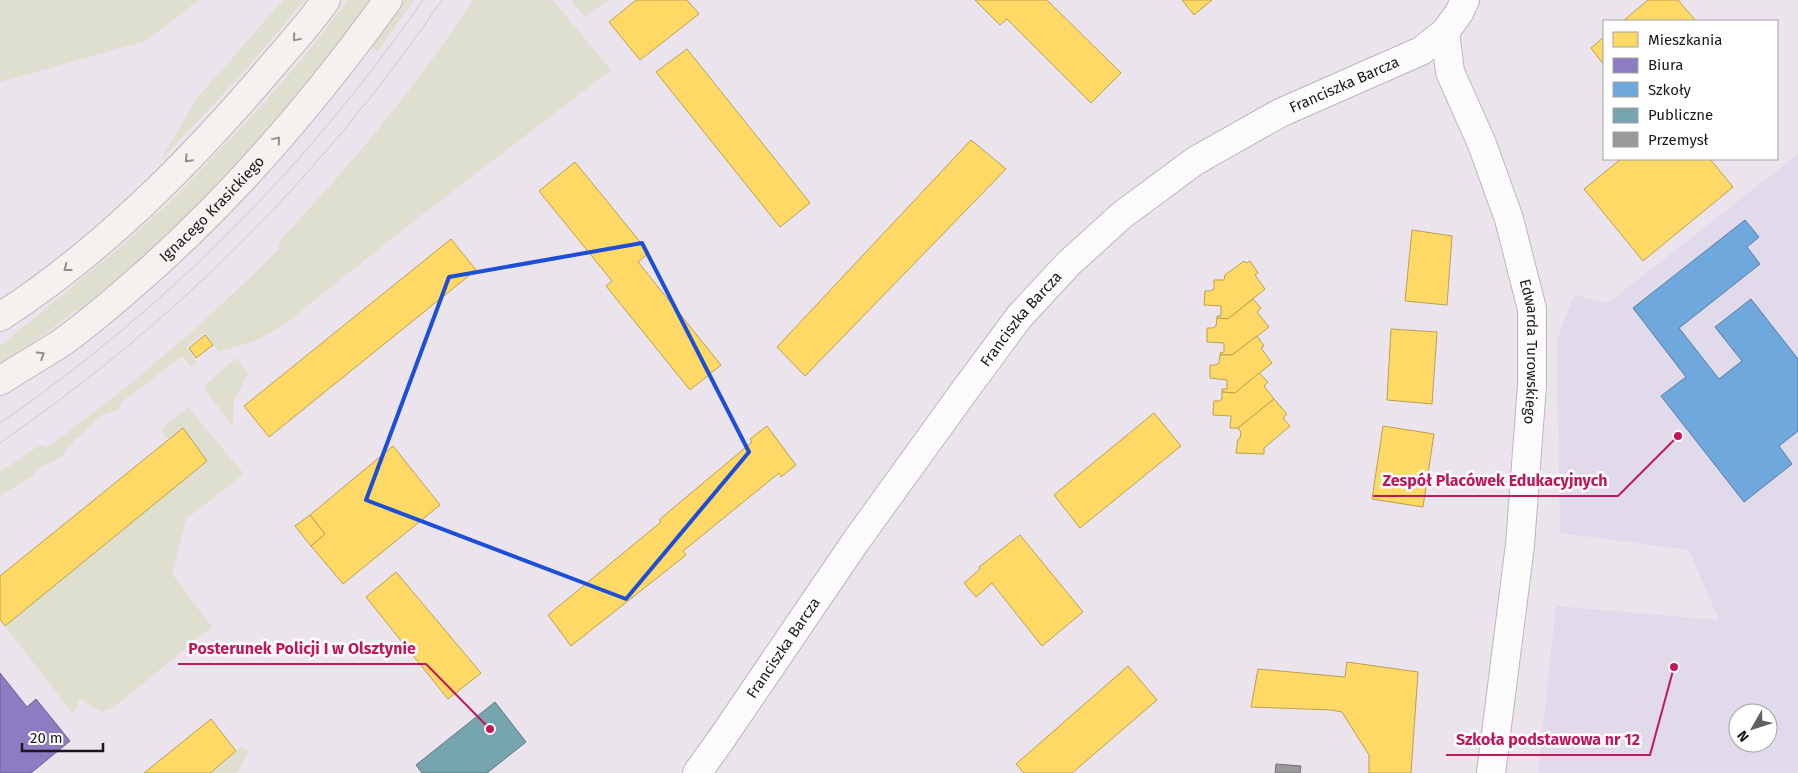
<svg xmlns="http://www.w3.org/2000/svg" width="1798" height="773" font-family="'Fira Sans',sans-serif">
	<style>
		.education { fill: #e0daea; fill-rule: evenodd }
		.green { fill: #dfdfcf }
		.homes { fill: #ffd966; stroke: #bb9f50 }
		.offices { fill: #8e7cc3; stroke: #6c5e91 }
		.schools { fill: #6fa8dc; stroke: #567ca2 }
		.public { fill: #76a5af; stroke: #5b7a83 }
		.industry { fill: #999; stroke: #747274 }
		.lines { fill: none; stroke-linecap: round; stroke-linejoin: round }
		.street-casing { stroke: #bcb6bc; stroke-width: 30 }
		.secondary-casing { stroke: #bcb6bc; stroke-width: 30 }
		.street { stroke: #fcfbfc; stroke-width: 28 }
		.secondary { stroke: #f5f1ef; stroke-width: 28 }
		.tram { stroke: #ccc9cc; stroke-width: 1 }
		.oneway { stroke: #938f90 }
		.marked { fill: none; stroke: #1d4ed8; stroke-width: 4; stroke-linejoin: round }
		.labels { text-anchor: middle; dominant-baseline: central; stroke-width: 5; stroke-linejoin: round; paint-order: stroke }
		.street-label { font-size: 15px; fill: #1c171c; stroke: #fff }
		.leader { fill: none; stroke: #c2185b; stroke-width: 2 }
		.callout-dot { fill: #c2185b; stroke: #fff; stroke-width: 2 }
		.callout-label { font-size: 16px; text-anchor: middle; font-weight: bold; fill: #c2185b; stroke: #fff; stroke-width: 5; stroke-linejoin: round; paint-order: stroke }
	</style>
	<rect width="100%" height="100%" fill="#ece4ec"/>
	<!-- education -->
	<path class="education" d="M1798 154V773H1538L1556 606 1719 620 1689 550 1560 533 1557 340 1574 295 1608 303ZM1738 713H1768V743H1738Z"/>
	<!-- green -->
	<g class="green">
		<polygon points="0,0 199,0 146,41 0,82"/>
		<polygon points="283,0 305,0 243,73 160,161 198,97"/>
		<path d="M348 0H373C349 31 326 64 301 94 235 174 159 246 78 312L76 310 49 331 0 364V346L124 244 175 197 263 104 307 53Z"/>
		<polygon points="405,0 414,0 378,51 371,47"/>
		<path d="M473 0H553L611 70 414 221 281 327 255 341 219 352 204 333 186 347 197 363 191 367 182 356 122 402 119 409C110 412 100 416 93 423 86 429 83 436 74 439L73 444 66 449 63 456 36 470 34 475 0 496V472L37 447 44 445 46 448C129 388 207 321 279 249L278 246 282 238C352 164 417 86 473 0Z"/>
		<polygon points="571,0 609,0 585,17"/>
		<polygon points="236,358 248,373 234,400 233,427 207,392 205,385"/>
		<polygon points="188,407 244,474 186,519 172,574 212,627 113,708 101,712 80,699 73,714 5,626 207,461 183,428 168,439 160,430"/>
		<polygon points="242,746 248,752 237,773 210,773"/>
	</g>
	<!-- homes -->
	<g class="homes">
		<polygon points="636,0 687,0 699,14 640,60 609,22"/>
		<polygon points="975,0 1047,0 1121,73 1091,103 1007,19 1000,25"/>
		<polygon points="1182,0 1212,0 1194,15"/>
		<polygon points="1648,0 1678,0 1696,21 1623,21"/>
		<polygon points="1604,37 1604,65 1591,48"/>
		<polygon points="687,49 810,203 780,227 656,72"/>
		<polygon points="971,140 1006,169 805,376 777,347"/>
		<polygon points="1621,159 1710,159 1733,187 1643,261 1584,189"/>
		<polygon points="575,162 649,253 638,262 721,365 690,390 606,286 612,281 539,191"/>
		<polygon points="1412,230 1452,236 1447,305 1405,301"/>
		<polygon points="451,239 476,270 269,437 244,406"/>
		<polygon points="1244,261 1246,263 1250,261 1258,273 1255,275 1265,289 1228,319 1217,318 1217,316 1221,316 1221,306 1204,305 1205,291 1210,291 1214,289 1214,280 1224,280 1225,275"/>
		<polygon points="1253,299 1261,308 1257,312 1269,327 1232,355 1220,355 1220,353 1224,352 1224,343 1207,342 1207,328 1213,328 1216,326 1217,318 1228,319"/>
		<polygon points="1391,329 1437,332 1432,404 1387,400"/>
		<polygon points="205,335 213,345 196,358 189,348"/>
		<polygon points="1257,336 1264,346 1261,348 1272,363 1235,393 1222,392 1222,389 1227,389 1227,380 1210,378 1210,365 1216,365 1219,363 1220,355 1232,355"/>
		<polygon points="1259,373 1268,382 1264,386 1274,399 1238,428 1230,428 1231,416 1213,415 1214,401 1219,401 1222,399 1222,392 1235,393"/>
		<polygon points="1274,399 1287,414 1283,418 1290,426 1264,448 1264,454 1236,453 1238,439 1240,438 1241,432 1238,428"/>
		<polygon points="1154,413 1181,446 1080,528 1054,495"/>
		<polygon points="767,426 796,465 781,477 779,473 683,551 686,555 571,646 548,615 661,522 659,520 752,442 750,439"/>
		<polygon points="1383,426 1434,434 1423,507 1372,499"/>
		<polygon points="183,428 207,461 5,626 0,619 0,576"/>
		<polygon points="393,446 440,505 343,584 311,546 325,534 310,515"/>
		<polygon points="310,515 325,534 311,546 295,526"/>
		<polygon points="1020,535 1083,612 1042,646 992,583 976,597 964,583 980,569 979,567"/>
		<polygon points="396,572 481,673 448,699 366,597"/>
		<polygon points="1347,662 1418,672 1411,773 1369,773 1369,755 1342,712 1331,710 1251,707 1258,669 1345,677"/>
		<polygon points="1128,666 1157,700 1072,773 1024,773 1016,764"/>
		<polygon points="211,719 236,751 210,773 144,773"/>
	</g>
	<!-- offices -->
	<polygon class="offices" points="0,673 27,707 36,699 70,741 31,773 0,773"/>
	<!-- schools -->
	<polygon class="schools" points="1745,220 1759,237 1747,247 1760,264 1679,328 1719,379 1742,361 1715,327 1751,299 1798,359 1798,431 1779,446 1792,464 1744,502 1661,396 1686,377 1633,308"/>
	<!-- public -->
	<polygon class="public" points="495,702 526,742 487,773 422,773 416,765"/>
	<!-- industry -->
	<polygon class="industry" points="1276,764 1301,766 1300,773 1275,773"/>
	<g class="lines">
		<!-- street casing -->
		<g class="street-casing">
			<g id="street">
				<path id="s1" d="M1445 32 1450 72 1482 144 1509 219 1532 309V385L1520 545 1491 773"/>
				<path id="s2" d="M697 773 720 741 856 541 965 390 1019 317 1068 264 1122 215 1195 161 1280 113 1421 51 1445 32 1459 13 1465 0"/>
			</g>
		</g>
		<!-- secondary casing -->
		<g class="secondary-casing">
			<g id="secondary">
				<path d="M0 317C101 252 188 164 266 73 286 49 308 26 326 0"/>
				<path id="s3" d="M0 381C20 368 41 356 61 343 90 323 117 299 143 276 236 194 316 100 388 0"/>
			</g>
		</g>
		<!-- street -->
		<use href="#street" class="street"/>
		<!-- secondary -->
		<use href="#secondary" class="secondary"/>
		<!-- tram -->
		<g class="tram">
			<path d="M0 423C166 309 309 165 423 0"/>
			<path d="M0 443C175 322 322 176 442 0"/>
		</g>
	</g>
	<!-- one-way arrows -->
	<defs><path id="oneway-chevron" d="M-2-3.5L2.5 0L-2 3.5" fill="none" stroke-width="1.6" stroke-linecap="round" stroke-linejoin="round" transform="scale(1.25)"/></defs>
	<g class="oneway">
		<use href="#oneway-chevron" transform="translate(296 38) rotate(130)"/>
		<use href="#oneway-chevron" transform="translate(277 140) rotate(-50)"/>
		<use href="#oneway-chevron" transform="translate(188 159) rotate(133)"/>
		<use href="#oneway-chevron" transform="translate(67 268) rotate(142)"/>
		<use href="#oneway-chevron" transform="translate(41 355) rotate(-32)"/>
	</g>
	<!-- marked area -->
	<path class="marked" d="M642 243 749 452 626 599 366 500 449 277Z"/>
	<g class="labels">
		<!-- street labels -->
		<g class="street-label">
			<text stroke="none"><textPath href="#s2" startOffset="962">Franciszka Barcza</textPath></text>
			<text stroke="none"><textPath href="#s3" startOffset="274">Ignacego Krasickiego</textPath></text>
			<text stroke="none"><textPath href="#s2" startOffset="558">Franciszka Barcza</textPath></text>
			<text stroke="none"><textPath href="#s1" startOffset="334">Edwarda Turowskiego</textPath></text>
			<text stroke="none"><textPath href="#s2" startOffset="152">Franciszka Barcza</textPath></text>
		</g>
	</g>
	<!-- callouts -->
	<path class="leader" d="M1678 436L1618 496H1373M490 729L426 664H178M1674 667L1650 755H1446"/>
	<g class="callout-dot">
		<circle cx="1678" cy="436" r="5"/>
		<circle cx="490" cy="729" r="5"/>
		<circle cx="1674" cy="667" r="5"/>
	</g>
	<g class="callout-label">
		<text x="1495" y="486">Zespół Placówek Edukacyjnych</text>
		<text x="302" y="654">Posterunek Policji I w Olsztynie</text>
		<text x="1548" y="745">Szkoła podstawowa nr 12</text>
	</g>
	<!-- legend -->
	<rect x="1603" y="20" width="175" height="140" fill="#ffffff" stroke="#a4a2a4"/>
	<rect x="1613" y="32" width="25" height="15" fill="#ffd966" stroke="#a4a2a4"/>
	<text x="1648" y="45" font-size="15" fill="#1c171c">Mieszkania</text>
	<rect x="1613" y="58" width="25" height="15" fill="#8e7cc3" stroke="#a4a2a4"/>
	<text x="1648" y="70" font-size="15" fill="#1c171c">Biura</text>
	<rect x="1613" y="82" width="25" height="15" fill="#6fa8dc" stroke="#a4a2a4"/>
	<text x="1648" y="95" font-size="15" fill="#1c171c">Szkoły</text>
	<rect x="1613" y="108" width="25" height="15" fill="#76a5af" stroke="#a4a2a4"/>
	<text x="1648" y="120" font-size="15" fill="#1c171c">Publiczne</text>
	<rect x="1613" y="132" width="25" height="15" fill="#999999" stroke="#a4a2a4"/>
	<text x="1648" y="145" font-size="15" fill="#1c171c">Przemysł</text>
	<!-- north arrow -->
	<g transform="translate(1753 728) rotate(231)"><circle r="24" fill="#ffffff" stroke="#a4a2a4"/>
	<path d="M0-4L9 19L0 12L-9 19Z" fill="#655f65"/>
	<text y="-8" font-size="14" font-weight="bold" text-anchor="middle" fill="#1c171c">N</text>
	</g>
	<!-- scale -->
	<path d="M22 743v8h81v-8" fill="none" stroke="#1c171c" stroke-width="2.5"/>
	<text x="30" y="743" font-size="15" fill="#1c171c" stroke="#ffffff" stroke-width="4" paint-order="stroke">20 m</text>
</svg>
